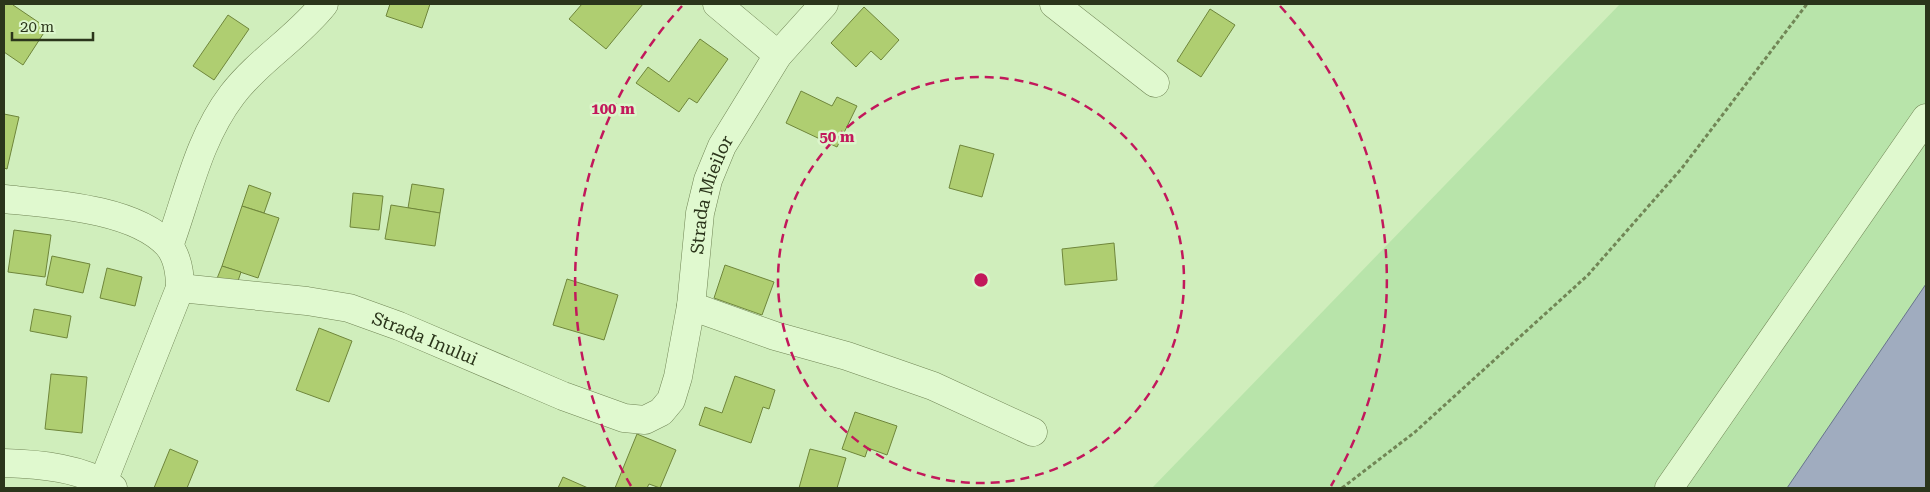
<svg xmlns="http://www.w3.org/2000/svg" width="1930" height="492" font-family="'Roboto Serif',serif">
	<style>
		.farmland { fill: #b8e4aa }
		.water { fill: #a0acbf; stroke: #68748d }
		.building { fill: #afce71; stroke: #6f863b }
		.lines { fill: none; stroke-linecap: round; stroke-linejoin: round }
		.minor-casing { stroke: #718656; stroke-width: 29 }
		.path { stroke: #718656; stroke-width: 3; stroke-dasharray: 4 2.5; stroke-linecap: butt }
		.minor { stroke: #e0f9cf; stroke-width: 28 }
		.ring { fill: none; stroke: #c2185b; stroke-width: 2.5; stroke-dasharray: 9 6 }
		.labels { text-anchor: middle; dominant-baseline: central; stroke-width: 5; stroke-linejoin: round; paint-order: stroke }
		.street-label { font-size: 18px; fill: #2b351b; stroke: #dcf6cc }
		.centre { fill: #c2185b; stroke: #dcf6cc; stroke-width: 2.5 }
		.ring-label { font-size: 15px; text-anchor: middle; font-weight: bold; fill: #c2185b; stroke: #dcf6cc; stroke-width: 5; stroke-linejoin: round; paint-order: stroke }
	</style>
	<rect width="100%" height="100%" fill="#d0eebc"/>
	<!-- farmland -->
	<polygon class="farmland" points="1620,4 1926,4 1926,488 1152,488"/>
	<!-- water -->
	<polygon class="water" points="1926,284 1926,488 1787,488"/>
	<!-- building -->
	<g class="building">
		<polygon points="4,4 14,4 13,5 47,28 23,65 4,52"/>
		<polygon points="390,4 430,4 422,28 386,16"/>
		<polygon points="582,4 643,4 606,49 569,19"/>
		<polygon points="864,7 899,40 881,60 871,51 856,67 831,43"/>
		<polygon points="1210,9 1235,25 1201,77 1177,61"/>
		<polygon points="228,15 249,29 214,80 193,66"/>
		<polygon points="700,39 728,59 697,103 689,98 679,112 636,83 648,67 669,82"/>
		<polygon points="801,91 832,106 837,97 857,106 837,147 786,123"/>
		<polygon points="4,114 19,117 7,169 4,168"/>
		<polygon points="960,145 994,154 982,197 949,188"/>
		<polygon points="412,184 444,189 440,213 408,208"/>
		<polygon points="249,185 271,193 264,213 242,206"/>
		<polygon points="353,193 383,196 379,230 350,227"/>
		<polygon points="391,205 440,213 435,246 385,239"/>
		<polygon points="242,206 279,218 258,278 222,266"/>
		<polygon points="14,230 51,235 45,277 8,272"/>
		<polygon points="1114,243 1117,280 1065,285 1062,249"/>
		<polygon points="52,256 90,264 83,293 46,285"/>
		<polygon points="725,265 774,282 762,315 714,298"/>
		<polygon points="222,266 241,272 236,287 216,281"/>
		<polygon points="107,268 142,277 135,306 100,298"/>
		<polygon points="567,279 618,295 604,340 553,325"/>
		<polygon points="34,309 71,316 67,338 30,331"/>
		<polygon points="319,328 352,341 329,402 296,390"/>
		<polygon points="51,374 87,377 82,433 45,429"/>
		<polygon points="735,376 775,390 769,409 763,407 751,443 699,425 705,407 722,413"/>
		<polygon points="855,412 897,426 887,455 868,448 865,457 842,449"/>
		<polygon points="637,434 676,450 660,488 649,484 647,488 615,488"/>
		<polygon points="170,449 198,461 187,488 154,488"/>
		<polygon points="810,449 846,458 837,488 799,488"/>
		<polygon points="563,477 588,488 558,488"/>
	</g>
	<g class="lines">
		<!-- minor casing -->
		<g class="minor-casing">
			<g id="minor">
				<polyline points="717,4 778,55"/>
				<polyline points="1054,4 1155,83"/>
				<path d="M4 199C51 204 134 208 168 245 178 257 180 273 180 288L103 482"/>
				<path d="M169 246C188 194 198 140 232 95 259 60 297 38 324 4"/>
				<path id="s1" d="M180 288 307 301 349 308 399 326 563 396 624 418 645 420 661 412 671 400 678 377 691 306 700 213 708 180 722 146 778 55 824 4"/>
				<polyline points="691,306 775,336 847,356 933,386 1033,432"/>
				<path d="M4 463C41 464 81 468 113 488"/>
				<polyline points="1669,488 1926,118"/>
			</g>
		</g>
		<!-- path -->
		<polyline class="path" points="1342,488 1415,432 1588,275 1682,168 1807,4"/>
		<!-- minor -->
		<use href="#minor" class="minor"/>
	</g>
	<!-- distance rings -->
	<g class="ring">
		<circle cx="981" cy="280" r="203"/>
		<path d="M631 486A406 406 0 0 1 682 6M1280 6A406 406 0 0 1 1331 486"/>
	</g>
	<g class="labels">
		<!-- street labels -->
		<g class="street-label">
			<text stroke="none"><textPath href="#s1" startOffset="731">Strada Mieilor</textPath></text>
			<text stroke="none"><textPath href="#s1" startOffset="252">Strada Inului</textPath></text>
		</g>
	</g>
	<circle cx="981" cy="280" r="8" class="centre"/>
	<g class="ring-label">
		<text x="613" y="114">100 m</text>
		<text x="837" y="142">50 m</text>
	</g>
	<!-- border -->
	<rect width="1930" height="492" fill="none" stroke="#2b351b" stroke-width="10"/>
	<!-- scale -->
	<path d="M12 32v8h81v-8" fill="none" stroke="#2b351b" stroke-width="2.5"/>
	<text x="20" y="32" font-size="15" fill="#2b351b" stroke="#dcf6cc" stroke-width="4" paint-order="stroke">20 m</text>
</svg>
